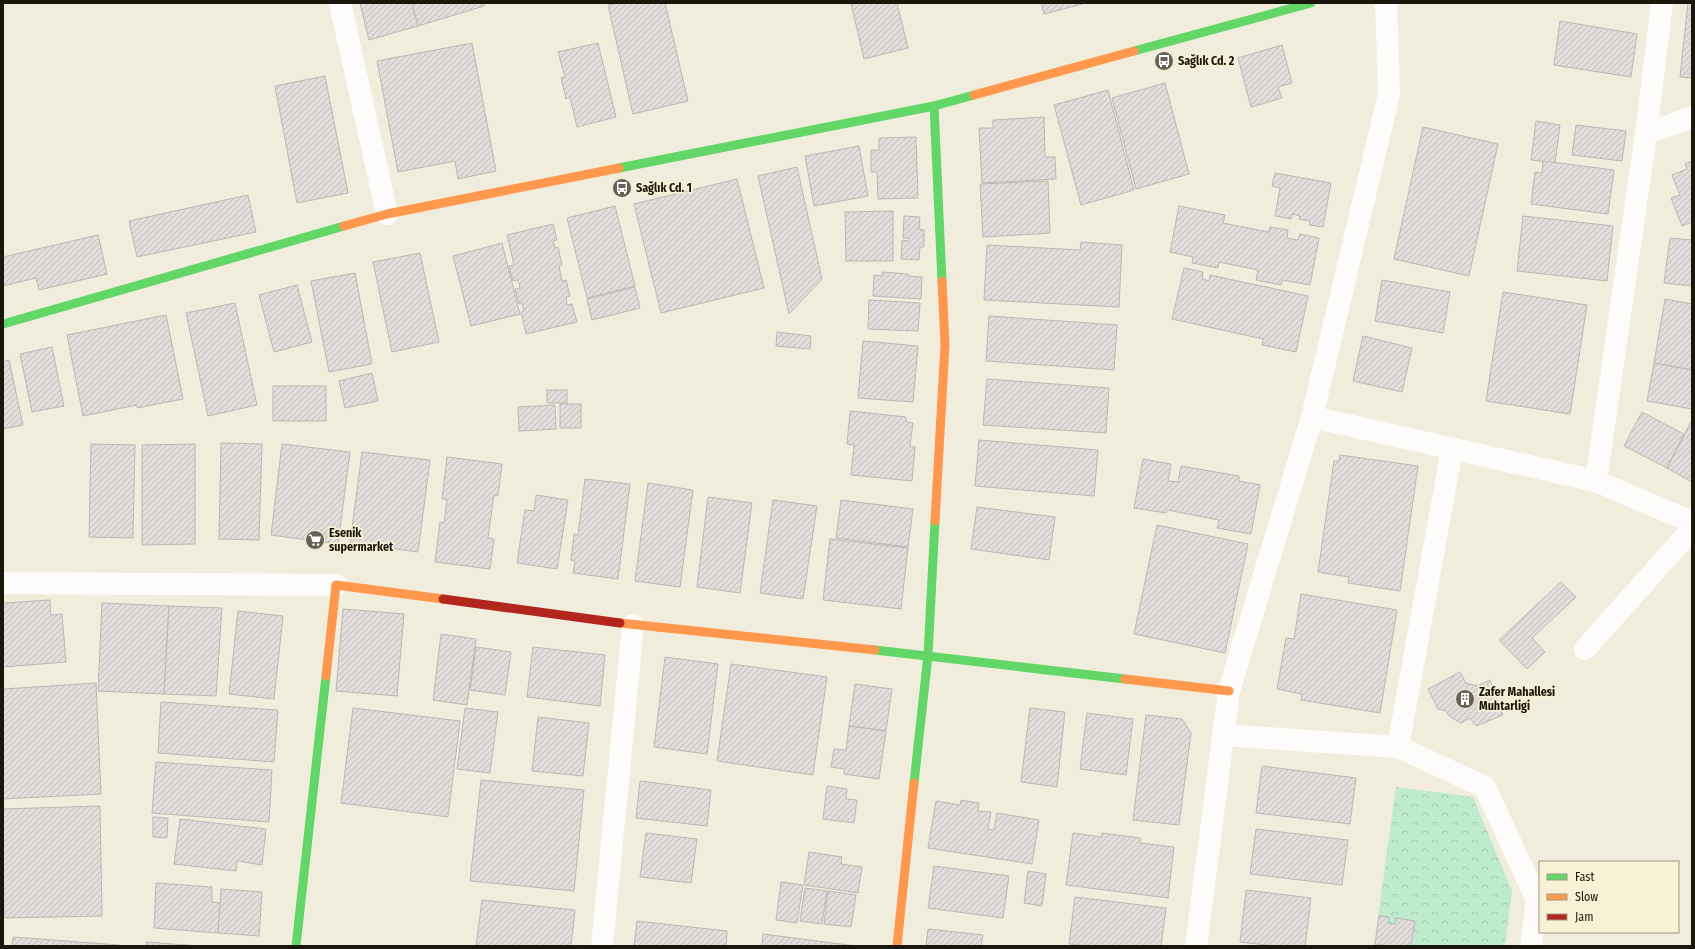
<svg xmlns="http://www.w3.org/2000/svg" width="1695" height="949" font-family="'Fira Sans Condensed',sans-serif">
	<style>
		.forest { fill: url(#forest-crowns) }
		.building { fill: url(#building-hatch); stroke: #bcb7b4 }
		.lines { fill: none; stroke-linecap: round; stroke-linejoin: round }
		.street { stroke: #fdfcfa; stroke-width: 22 }
		.fast { stroke: #63d668; stroke-width: 9 }
		.slow { stroke: #ff974d; stroke-width: 9 }
		.jam { stroke: #b3261e; stroke-width: 9 }
		.labels { text-anchor: middle; dominant-baseline: central; stroke-width: 3.5; stroke-linejoin: round; paint-order: stroke }
		.poi-label { font-size: 12px; font-weight: bold; fill: #19160c; stroke: #f9f1d5; text-anchor: start }
	</style>
	<defs>
		<pattern id="forest-crowns" width="20" height="18" patternUnits="userSpaceOnUse"><rect width="20" height="18" fill="#beebce"/><path d="M2 6a3 3 0 1 1 6 0M12 15a3 3 0 1 1 6 0" fill="none" stroke="#a3c9b0"/></pattern>
		<pattern id="building-hatch" width="6" height="6" patternUnits="userSpaceOnUse"><rect width="6" height="6" fill="#e2ddda"/><path d="M-1 1l2-2M0 6l6-6M5 7l2-2" fill="none" stroke="#c1bdba"/></pattern>
	</defs>
	<rect width="100%" height="100%" fill="#f1eddd"/>
	<!-- forest -->
	<polygon class="forest" points="1396,787 1473,797 1512,891 1505,946 1374,946"/>
	<!-- building -->
	<g class="building">
		<polygon points="360,3 412,3 418,26 369,40"/>
		<polygon points="412,3 484,3 484,6 418,26"/>
		<polygon points="616,3 665,3 688,101 633,114 608,5"/>
		<polygon points="851,3 897,3 908,48 864,59"/>
		<polygon points="1041,3 1086,3 1044,14"/>
		<polygon points="1688,3 1692,3 1692,78 1680,77"/>
		<polygon points="1560,21 1637,34 1631,77 1554,65"/>
		<polygon points="472,43 496,171 458,179 455,161 398,172 377,61"/>
		<polygon points="598,43 616,117 577,127 570,97 566,99 561,78 565,77 558,52"/>
		<polygon points="1282,45 1292,83 1278,87 1282,98 1251,107 1238,58"/>
		<polygon points="325,76 348,193 297,203 275,86"/>
		<polygon points="1165,83 1189,174 1136,189 1112,98"/>
		<polygon points="1108,90 1134,190 1081,205 1054,105"/>
		<polygon points="1044,117 1045,157 1055,157 1056,179 982,183 979,128 993,128 993,120"/>
		<polygon points="1536,121 1560,125 1555,163 1531,160"/>
		<polygon points="1576,125 1626,131 1622,161 1572,155"/>
		<polygon points="1423,127 1498,144 1469,276 1394,259"/>
		<polygon points="916,137 918,198 878,199 877,172 871,172 871,150 879,150 879,138"/>
		<polygon points="859,146 868,196 814,206 805,156"/>
		<polygon points="1543,161 1614,170 1608,214 1531,204 1535,172 1542,173"/>
		<polygon points="1692,161 1692,222 1682,226 1671,198 1680,195 1672,175 1687,169 1685,164"/>
		<polygon points="797,167 822,279 789,314 758,176"/>
		<polygon points="1275,173 1331,183 1323,227 1309,225 1310,221 1299,219 1300,216 1293,214 1291,219 1275,216 1280,188 1272,186"/>
		<polygon points="737,179 764,288 661,313 634,204"/>
		<polygon points="1048,181 1050,233 983,237 980,184"/>
		<polygon points="248,195 256,232 137,257 129,221"/>
		<polygon points="615,206 635,286 587,298 567,218"/>
		<polygon points="1179,206 1225,215 1223,223 1269,232 1270,227 1288,230 1287,238 1298,240 1300,234 1319,238 1310,285 1282,280 1281,285 1256,280 1258,270 1219,262 1218,268 1192,263 1193,257 1170,252"/>
		<polygon points="893,211 893,261 846,261 845,212"/>
		<polygon points="904,216 920,217 919,229 924,230 924,247 920,247 919,260 901,259 902,240 908,241 909,238 903,238"/>
		<polygon points="1523,216 1613,226 1607,281 1517,271"/>
		<polygon points="553,224 557,240 553,241 555,248 558,247 562,265 559,266 562,281 566,280 570,296 566,297 567,305 572,304 577,322 526,334 521,312 524,311 522,303 519,304 515,289 520,288 518,280 513,281 509,266 514,265 507,235"/>
		<polygon points="98,235 107,274 39,290 36,278 3,286 3,257"/>
		<polygon points="1670,238 1692,240 1692,286 1664,283"/>
		<polygon points="1081,242 1122,245 1119,307 984,300 987,245 1080,250"/>
		<polygon points="502,243 520,314 471,326 453,256"/>
		<polygon points="420,253 439,342 392,352 373,262"/>
		<polygon points="1184,268 1203,272 1202,279 1209,281 1210,275 1308,296 1296,352 1262,345 1263,339 1172,319"/>
		<polygon points="882,272 908,274 908,276 922,277 921,299 873,296 874,275 882,276"/>
		<polygon points="355,273 372,364 329,372 311,281"/>
		<polygon points="1382,280 1450,292 1443,333 1375,321"/>
		<polygon points="297,285 312,342 274,352 259,295"/>
		<polygon points="635,287 640,308 592,320 587,299"/>
		<polygon points="1503,292 1587,305 1570,414 1486,401"/>
		<polygon points="1665,299 1692,304 1692,370 1654,363"/>
		<polygon points="869,300 920,303 918,331 868,329"/>
		<polygon points="235,303 257,405 208,416 186,313"/>
		<polygon points="166,315 183,399 137,408 137,405 83,416 67,335"/>
		<polygon points="989,316 1117,325 1114,370 986,361"/>
		<polygon points="777,332 811,336 810,349 776,346"/>
		<polygon points="1363,336 1412,348 1402,392 1353,381"/>
		<polygon points="863,341 918,346 913,402 858,398"/>
		<polygon points="52,347 64,406 32,412 20,354"/>
		<polygon points="9,360 23,425 3,429 3,362"/>
		<polygon points="1654,363 1692,370 1692,409 1647,401"/>
		<polygon points="372,373 378,401 345,408 339,381"/>
		<polygon points="987,379 1109,388 1106,433 983,425"/>
		<rect x="273" y="386" width="53" height="35"/>
		<rect x="547" y="390" width="20" height="13"/>
		<rect x="560" y="404" width="21" height="24"/>
		<polygon points="555,405 556,429 519,431 518,407"/>
		<polygon points="850,411 906,417 906,422 913,423 910,446 915,447 912,481 851,475 854,445 847,444"/>
		<polygon points="1642,412 1684,434 1667,468 1624,446"/>
		<polygon points="1692,420 1692,482 1667,468"/>
		<polygon points="979,440 1098,450 1094,496 975,486"/>
		<polygon points="221,443 262,444 259,540 219,539"/>
		<polygon points="91,444 135,445 133,538 89,537"/>
		<polygon points="195,444 195,544 142,545 142,445"/>
		<polygon points="282,444 350,452 338,544 271,535"/>
		<polygon points="362,452 430,460 418,552 350,543"/>
		<polygon points="1340,455 1418,466 1400,591 1348,583 1349,577 1318,572 1334,461 1339,461"/>
		<polygon points="447,457 502,464 498,496 494,495 488,538 494,539 490,569 435,562 440,522 444,523 447,499 442,499"/>
		<polygon points="1143,459 1171,464 1168,481 1178,482 1181,466 1239,476 1239,481 1260,485 1251,534 1217,528 1219,520 1167,510 1166,513 1134,508"/>
		<polygon points="585,479 630,484 618,579 573,573 575,561 571,560 574,534 578,535"/>
		<polygon points="648,483 693,490 680,587 635,581"/>
		<polygon points="536,495 568,500 557,569 517,563 525,510 534,511"/>
		<polygon points="708,497 752,503 740,593 697,587"/>
		<polygon points="773,500 817,506 803,599 760,593"/>
		<polygon points="841,500 913,509 908,547 836,538"/>
		<polygon points="977,507 1055,517 1049,560 971,549"/>
		<polygon points="1157,525 1248,544 1225,653 1134,634"/>
		<polygon points="830,539 908,548 901,609 823,600"/>
		<polygon points="1561,582 1576,597 1532,638 1545,652 1527,669 1499,640"/>
		<polygon points="1301,594 1397,610 1380,713 1301,700 1302,694 1277,689 1286,638 1294,639"/>
		<polygon points="50,600 51,615 62,614 66,662 3,667 3,603"/>
		<polygon points="102,603 169,606 164,694 98,691"/>
		<polygon points="169,606 222,608 216,696 164,694"/>
		<polygon points="343,609 404,614 397,696 336,691"/>
		<polygon points="238,611 283,616 274,699 229,694"/>
		<polygon points="441,634 476,639 467,705 433,700"/>
		<polygon points="476,647 511,652 505,695 470,690"/>
		<polygon points="533,647 605,655 600,706 527,697"/>
		<polygon points="665,657 718,664 707,754 654,747"/>
		<polygon points="731,664 827,677 813,775 717,761"/>
		<polygon points="1460,672 1466,683 1477,686 1490,680 1503,715 1476,726 1470,718 1461,723 1450,717 1446,711 1438,709 1428,689"/>
		<polygon points="96,683 101,794 3,799 3,689"/>
		<polygon points="855,684 892,689 886,731 849,726"/>
		<polygon points="161,702 278,710 274,762 158,753"/>
		<polygon points="353,708 460,721 448,817 341,803"/>
		<polygon points="465,708 498,712 490,773 457,769"/>
		<polygon points="1030,708 1065,712 1057,787 1021,782"/>
		<polygon points="1087,713 1133,719 1126,775 1080,769"/>
		<polygon points="1146,715 1182,719 1191,733 1179,825 1133,820"/>
		<polygon points="538,717 589,723 583,776 532,771"/>
		<polygon points="849,726 886,731 879,779 844,774 844,769 831,767 834,749 846,750"/>
		<polygon points="156,762 272,770 269,822 152,813"/>
		<polygon points="1262,766 1356,778 1350,824 1256,813"/>
		<polygon points="481,780 584,790 574,891 470,881"/>
		<polygon points="640,781 711,790 707,826 636,818"/>
		<polygon points="827,786 847,789 846,799 857,800 854,823 823,819"/>
		<polygon points="961,800 979,803 978,811 991,812 988,829 994,830 997,813 1039,820 1032,864 928,848 936,801 960,805"/>
		<polygon points="100,806 102,916 4,918 3,809"/>
		<polygon points="153,817 168,818 167,838 153,837"/>
		<polygon points="180,819 266,829 262,865 237,861 236,871 174,864"/>
		<polygon points="1256,829 1348,840 1342,885 1250,874"/>
		<polygon points="646,833 697,839 691,883 640,877"/>
		<polygon points="1073,833 1102,837 1102,833 1140,838 1140,843 1174,847 1168,898 1066,885"/>
		<polygon points="809,852 842,857 841,864 862,867 858,893 804,885"/>
		<polygon points="934,866 1009,876 1003,918 928,908"/>
		<polygon points="1028,871 1046,874 1042,906 1024,903"/>
		<polygon points="781,882 803,885 797,923 776,920"/>
		<polygon points="156,883 212,887 212,902 221,903 218,933 154,928"/>
		<polygon points="805,888 827,891 822,924 800,921"/>
		<polygon points="221,889 262,892 259,936 218,933"/>
		<polygon points="1246,890 1311,898 1305,946 1275,946 1240,942"/>
		<polygon points="828,891 856,895 851,927 824,924"/>
		<polygon points="1075,897 1166,908 1161,946 1088,946 1069,944"/>
		<polygon points="482,900 575,910 571,946 476,946"/>
		<polygon points="1379,916 1389,917 1388,923 1395,924 1396,918 1415,921 1411,946 1389,946 1375,944"/>
		<polygon points="637,921 727,931 726,946 634,946"/>
		<polygon points="928,929 983,935 981,946 926,946"/>
		<polygon points="763,934 856,946 762,946"/>
		<polygon points="13,937 119,945 119,946 12,946"/>
		<polygon points="146,942 201,946 146,946"/>
	</g>
	<g class="lines">
		<!-- street -->
		<g class="street">
			<polyline points="340,3 387,214"/>
			<polyline points="1662,3 1646,134 1596,481 1692,522"/>
			<polyline points="1646,134 1692,117"/>
			<polyline points="1312,417 1596,481"/>
			<polyline points="3,583 336,585"/>
			<polyline points="1585,649 1692,529"/>
			<polyline points="1223,735 1398,747 1485,787 1537,900 1531,946"/>
			<polyline points="1398,747 1452,449"/>
			<polyline points="602,946 633,625"/>
			<polyline points="1196,946 1229,691 1312,417 1389,94 1386,3"/>
		</g>
		<!-- fast -->
		<g class="fast">
			<polyline points="1134,51 1311,3"/>
			<polyline points="934,106 942,281"/>
			<polyline points="619,168 934,106 974,95"/>
			<polyline points="3,324 344,226"/>
			<polyline points="875,650 1125,679"/>
			<polyline points="914,783 928,655 935,521"/>
			<polyline points="296,946 326,676"/>
		</g>
		<!-- slow -->
		<g class="slow">
			<polyline points="974,95 1134,51"/>
			<polyline points="344,226 387,214 619,168"/>
			<polyline points="935,521 945,345 942,281"/>
			<polyline points="620,623 875,650"/>
			<polyline points="326,676 336,585 443,599"/>
			<polyline points="1125,679 1229,691"/>
			<polyline points="897,946 914,783"/>
		</g>
		<!-- jam -->
		<polyline class="jam" points="443,599 620,623"/>
	</g>
	<!-- icons -->
	<defs>
		<g id="bus-disc" transform="scale(1)"><circle r="9.5" fill="#656155" stroke="#f9f1d5"/><path d="M-5-6H5V4H4V6H2V4H-2V6H-4V4H-5ZM-3.5-4V0h7V-4ZM-3.5 1.2v1.5H-2V1.2ZM2 1.2v1.5H3.5V1.2Z" fill="#fff"/></g>
		<g id="supermarket-disc" transform="scale(1)"><circle r="9.5" fill="#656155" stroke="#f9f1d5"/><path d="M-6-5.5h2.5l.6 2H6L4.5 2H-2.5L-4.4-4H-6ZM-1.5 3.2a1.3 1.3 0 1 0 .1 0ZM3 3.2a1.3 1.3 0 1 0 .1 0Z" fill="#fff"/></g>
		<g id="building-disc" transform="scale(1)"><circle r="9.5" fill="#656155" stroke="#f9f1d5"/><path d="M-4-6H4V6H1V3H-1V6H-4ZM-2.5-4.3h1.7v1.8h-1.7ZM.8-4.3h1.7v1.8H.8ZM-2.5-1h1.7V.8h-1.7ZM.8-1h1.7V.8H.8Z" fill="#fff"/></g>
	</defs>
	<g fill-rule="evenodd">
		<use href="#bus-disc" x="1164" y="61"/>
		<use href="#bus-disc" x="622" y="188"/>
		<use href="#supermarket-disc" x="315" y="540"/>
		<use href="#building-disc" x="1465" y="699"/>
	</g>
	<g class="labels">
		<!-- poi labels -->
		<g class="poi-label">
			<text x="1178" y="61">Sağlık Cd. 2</text>
			<text x="636" y="188">Sağlık Cd. 1</text>
			<text x="329" y="533">Esenik<tspan x="329" dy="14">supermarket</tspan></text>
			<text x="1479" y="692">Zafer Mahallesi<tspan x="1479" dy="14">Muhtarligi</tspan></text>
		</g>
	</g>
	<!-- border -->
	<rect width="1695" height="949" fill="none" stroke="#19160c" stroke-width="8"/>
	<!-- legend -->
	<rect x="1539" y="861" width="140" height="72" fill="#f9f1d5" stroke="#9f9985"/>
	<rect x="1547" y="874" width="20" height="6" fill="#63d668" stroke="#9f9985"/>
	<text x="1575" y="881" font-size="12" fill="#19160c">Fast</text>
	<rect x="1547" y="894" width="20" height="6" fill="#ff974d" stroke="#9f9985"/>
	<text x="1575" y="901" font-size="12" fill="#19160c">Slow</text>
	<rect x="1547" y="914" width="20" height="6" fill="#b3261e" stroke="#9f9985"/>
	<text x="1575" y="921" font-size="12" fill="#19160c">Jam</text>
</svg>
